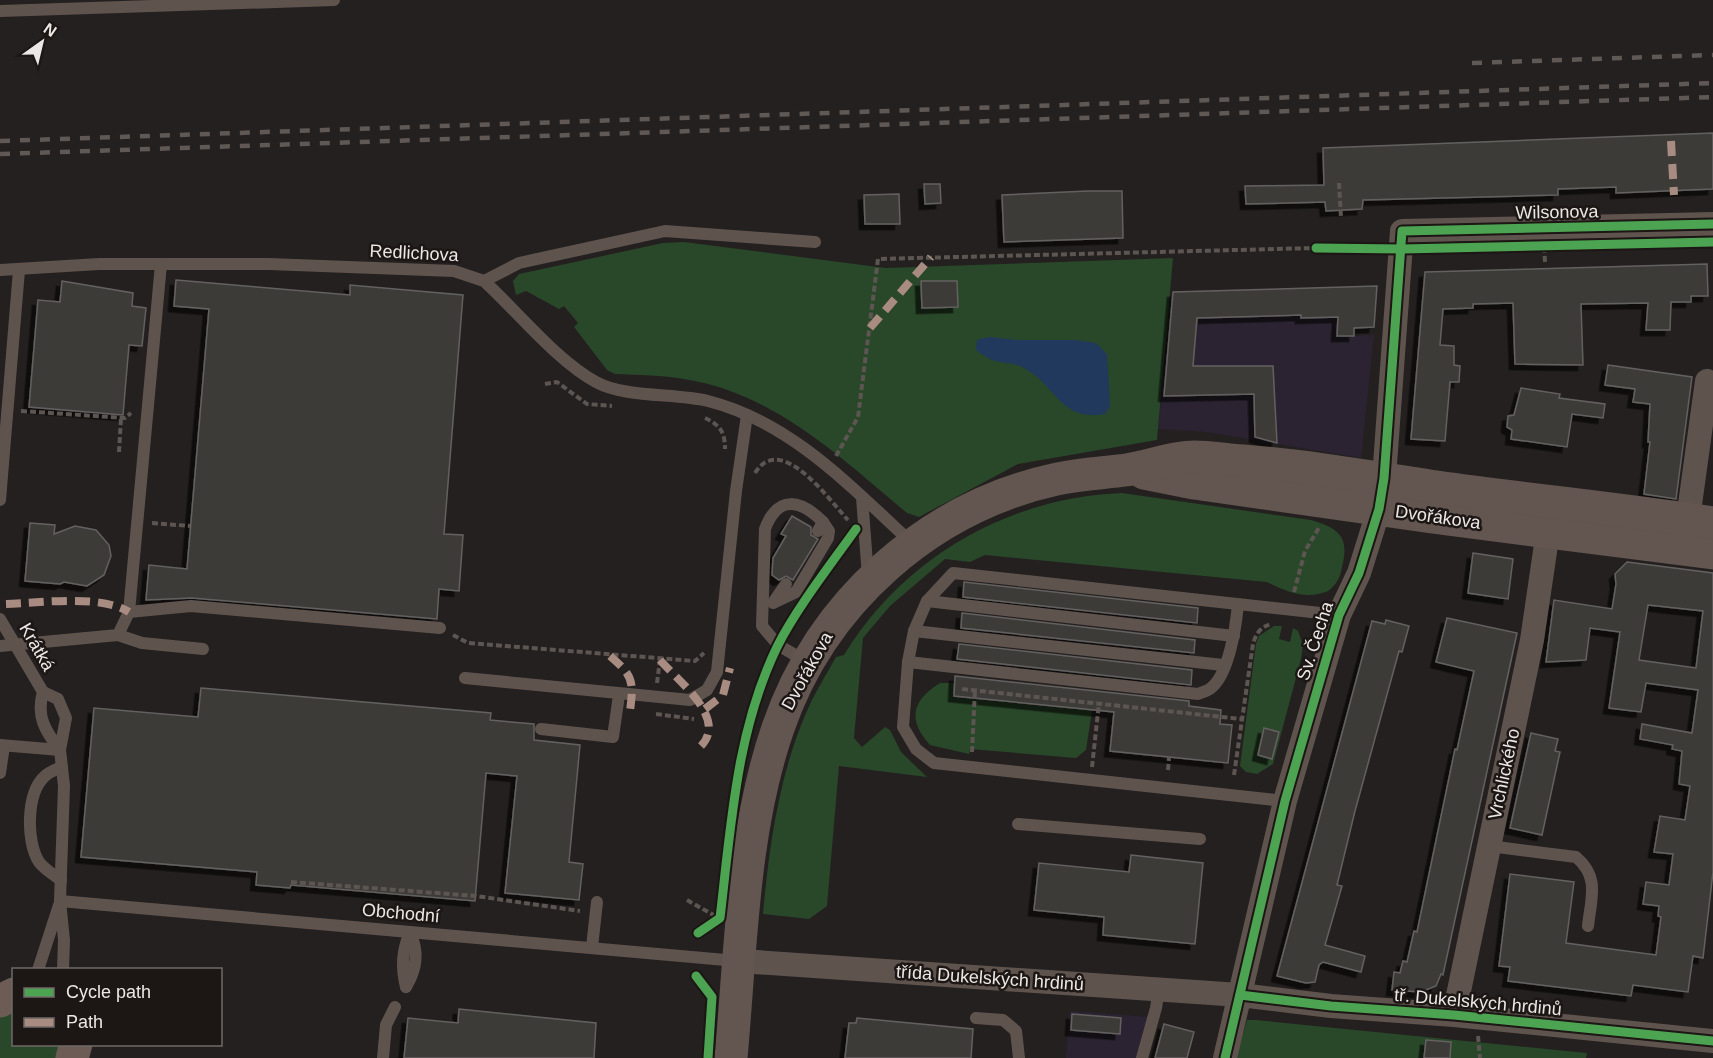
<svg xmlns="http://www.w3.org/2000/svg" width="1713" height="1058" font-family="Helvetica,sans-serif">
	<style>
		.industrial { fill: #2b2331 }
		.green { fill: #294729 }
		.water { fill: #21395c }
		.building { fill: #3d3a39; stroke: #646160; stroke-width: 1.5; fill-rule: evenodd; filter: url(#shadow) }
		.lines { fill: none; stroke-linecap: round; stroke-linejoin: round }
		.path { stroke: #5d5551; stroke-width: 4; stroke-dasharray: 6 3; stroke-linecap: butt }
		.lane { stroke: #5f534e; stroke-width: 12 }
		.street { stroke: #5f534e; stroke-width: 24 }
		.secondary { stroke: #63554f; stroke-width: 33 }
		.primary { stroke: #6c5c55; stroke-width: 33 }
		.rail { stroke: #5f5855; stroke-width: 4.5; stroke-dasharray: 10 10; stroke-linecap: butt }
		.quiet { stroke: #a88b81; stroke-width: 8; stroke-dasharray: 15 8; stroke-linecap: butt }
		.cycleway-casing { stroke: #1c1614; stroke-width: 13 }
		.cycleway { stroke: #4ca352; stroke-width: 9 }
		.labels { text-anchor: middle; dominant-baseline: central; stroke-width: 5; stroke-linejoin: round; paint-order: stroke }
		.street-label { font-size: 18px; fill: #ebe7e5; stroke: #1c1614 }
	</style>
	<defs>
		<filter id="shadow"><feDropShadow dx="-5.5" dy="5.5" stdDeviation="0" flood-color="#0009"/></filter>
	</defs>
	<rect width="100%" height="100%" fill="#23201f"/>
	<!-- industrial -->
	<g class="industrial">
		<polygon points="1336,287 1338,336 1374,335 1361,458 1207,432 1158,429 1173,292"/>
		<polygon points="1070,1011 1149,1017 1137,1058 1066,1058"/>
	</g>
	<!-- green -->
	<g class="green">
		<path d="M684 242 886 268 1173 258 1157 440 1018 464 919 517 907 513C840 457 774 393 684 379 662 375 638 375 615 374L607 370 574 327 578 323 564 306 559 309 526 291 516 295 513 281 519 274 663 243Z"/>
		<path d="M1122 493 1311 520C1339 528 1350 537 1342 567 1340 578 1337 584 1328 591 1307 600 1286 592 1267 582L985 555 970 562 945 559 890 606 863 638 854 738 862 747 885 727 890 730 901 752 927 777 839 766 827 906 809 919 763 914C769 846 779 776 806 713 814 694 826 675 836 657L844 655C903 558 1009 497 1122 493Z"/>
		<polygon points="1274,626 1282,626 1279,639 1290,642 1293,628 1298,631 1303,645 1301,659 1273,764 1257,774 1246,772 1240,766 1256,644 1259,636"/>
		<path d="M940 683H955L954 697 1092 711 1086 750 1076 758 970 749 969 754 930 745C907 720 912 700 940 683Z"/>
		<polygon points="13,1006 14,1044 63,1045 58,1058 0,1058 0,1017"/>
		<polygon points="1247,1020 1256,1020 1587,1053 1586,1058 1236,1058"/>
	</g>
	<!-- water -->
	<path class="water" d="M989 337 1017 340H1075L1096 343 1107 354 1110 406 1105 414C1060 422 1056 385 1024 368 1014 362 1003 364 992 360 987 358 981 353 976 350L977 340Z"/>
	<!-- building -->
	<g class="building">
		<polygon points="1713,133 1713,189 1616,193 1616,187 1558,189 1558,195 1363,200 1362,209 1326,211 1325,202 1246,204 1245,186 1324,185 1323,148"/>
		<polygon points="924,184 940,184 941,203 925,204"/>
		<polygon points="1088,191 1122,191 1123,238 1004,242 1002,195"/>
		<polygon points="899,194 900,224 865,224 864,195"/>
		<polygon points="1707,264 1708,296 1691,296 1691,302 1671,302 1670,330 1646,330 1648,303 1581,304 1583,365 1515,364 1513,303 1473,304 1473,308 1443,309 1440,345 1454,346 1454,365 1460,366 1459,382 1450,382 1445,441 1411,439 1425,272"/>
		<polygon points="176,280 350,295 350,285 463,295 444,534 463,535 459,591 439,589 437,619 192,598 146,600 149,565 187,569 209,309 174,306"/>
		<polygon points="62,281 133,293 132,306 146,308 142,346 129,345 123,415 29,407 38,300 60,302"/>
		<polygon points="921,281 957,281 958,307 922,308"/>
		<polygon points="1377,286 1374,327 1354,328 1354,336 1337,336 1338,317 1301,318 1301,315 1197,318 1193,366 1273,366 1277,443 1255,437 1254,394 1164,396 1173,292"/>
		<polygon points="1608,365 1692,377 1676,499 1644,494 1650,442 1648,442 1650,404 1633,402 1635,389 1605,385"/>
		<polygon points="1521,388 1560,394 1559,398 1605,404 1603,418 1572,414 1567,447 1511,439 1512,430 1507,427 1508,416 1514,415"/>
		<polygon points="792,516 811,527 811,535 818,539 793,580 786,576 779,580 772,575 773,558 786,536 781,534"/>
		<polygon points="30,523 55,525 54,534 75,526 96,530 109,545 111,556 104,575 87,586 64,582 60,584 25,581"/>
		<polygon points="1473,553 1513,559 1508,599 1468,593"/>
		<path d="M1627 562 1713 573V872L1703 958 1693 956 1688 992 1633 985 1631 996 1508 981 1510 967 1499 966 1510 874 1574 882 1566 943 1656 955 1661 917 1658 916 1659 906 1643 904 1646 882 1669 885 1673 854 1654 852 1660 816 1685 820 1690 786 1679 784 1682 751 1672 749 1673 745 1640 739 1642 724 1692 733 1698 690 1646 683 1641 712 1609 708 1620 632 1590 628 1586 660 1546 662 1554 600 1612 609 1616 584 1615 574ZM1648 605 1703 611 1696 668 1639 660Z"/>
		<polygon points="964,582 1198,608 1197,623 963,597"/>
		<polygon points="962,613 1195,640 1194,653 961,628"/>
		<polygon points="1447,618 1517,633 1443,975 1441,974 1436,986 1421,992 1392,990 1394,972 1400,973 1403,961 1407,962 1414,931 1417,932 1455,749 1457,750 1474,671 1436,662"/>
		<polygon points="1386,620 1409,626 1402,652 1399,651 1355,811 1337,885 1342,886 1325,945 1365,956 1361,972 1323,962 1319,965 1315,982 1306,983 1277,976 1372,621 1385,624"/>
		<polygon points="959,644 1192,670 1191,685 957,659"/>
		<polygon points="955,676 1189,701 1189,706 1221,710 1220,724 1232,725 1228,763 1110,751 1114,712 954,696"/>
		<polygon points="201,688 491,713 490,720 534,724 534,740 580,745 569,862 583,864 579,900 505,893 517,776 486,773 475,901 291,885 290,888 256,885 257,872 81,857 94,708 198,717"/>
		<polygon points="1264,728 1279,732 1272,759 1258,755"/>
		<polygon points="1531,733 1558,739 1555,751 1560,752 1542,835 1510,828"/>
		<polygon points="1131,855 1203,863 1195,944 1103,935 1104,917 1034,910 1039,863 1129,872"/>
		<polygon points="459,1009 596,1023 594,1058 404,1058 408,1018 458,1023"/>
		<polygon points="1072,1014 1121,1018 1120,1034 1071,1030"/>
		<polygon points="857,1018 973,1029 971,1058 845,1058 849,1023 856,1023"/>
		<polygon points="1164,1024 1194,1032 1187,1058 1155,1058"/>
		<polygon points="1426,1040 1451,1042 1450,1058 1424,1058"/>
	</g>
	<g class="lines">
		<!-- path -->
		<g class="path">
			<polyline points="1339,183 1341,218"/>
			<polyline points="1544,247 1545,262"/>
			<polyline points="545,384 557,382 587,404 612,406"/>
			<polyline points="21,411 125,418 131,413"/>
			<path d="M705 418C720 425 725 432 725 449"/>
			<polyline points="119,452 121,418"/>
			<polyline points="836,456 858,417 878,259 1316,248"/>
			<path d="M755 473C781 431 830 501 848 520"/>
			<polyline points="152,523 190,526"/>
			<polyline points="1294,592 1305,551 1320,526"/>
			<polyline points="453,635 468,643 695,661 704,653"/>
			<polyline points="657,683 660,660"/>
			<polyline points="962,689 1241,719"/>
			<polyline points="656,714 694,719"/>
			<polyline points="972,752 975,690"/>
			<polyline points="1092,767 1099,703"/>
			<polyline points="1168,770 1169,757"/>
			<path d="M1234 775 1253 644C1256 634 1260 627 1271 624"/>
			<polyline points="291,882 476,896 580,911"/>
			<polyline points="687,900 717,917"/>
			<polyline points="1478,1036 1480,1058"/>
		</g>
		<!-- lane -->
		<g class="lane">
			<polyline points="0,11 334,0"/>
			<path d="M0 270 99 264H269L454 271 484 281C517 311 557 361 596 382 625 398 674 393 708 401 791 422 851 487 912 543"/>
			<polyline points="484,281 519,263 665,231 815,242"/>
			<polyline points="862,497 868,577"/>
			<polyline points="0,500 19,270"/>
			<polyline points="927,601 1234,636"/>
			<polyline points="775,602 796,592 828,538 829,531 823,522"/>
			<polyline points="773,603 786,584"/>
			<polyline points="129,612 191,606 440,628"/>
			<polyline points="0,619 43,692"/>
			<polyline points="914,631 1223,665"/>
			<polyline points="118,635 142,643 203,649"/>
			<polyline points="0,646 118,635 129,612 161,264"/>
			<path d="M807 662 778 645 762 626 765 529C778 494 801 500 823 522L818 531"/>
			<path d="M908 662 1198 694C1202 692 1208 691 1211 688 1229 674 1236 626 1238 604"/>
			<polyline points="465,678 690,700 707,690 717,672 736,491 747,415"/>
			<polyline points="43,692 58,699 66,718 60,750 64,786 60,901 64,940 63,970"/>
			<path d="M43 692C36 716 45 731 60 750"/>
			<polyline points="541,729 613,737 619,695"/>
			<polyline points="0,745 60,750"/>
			<polyline points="0,773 4,746"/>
			<polyline points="1285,801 934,763 916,749 903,727 908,662 914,631 927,601 953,573 1339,615"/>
			<polyline points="1018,824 1200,839"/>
			<path d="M1489 846 1576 857C1600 877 1591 898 1588 926"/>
			<path d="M61 880C54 875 44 869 39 862 26 842 26 793 45 776 49 772 57 769 62 767"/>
			<polyline points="60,901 737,961"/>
			<polyline points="592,947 597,902"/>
			<polyline points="38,970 59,905"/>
			<path d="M406 987C417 968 419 952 410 932"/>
			<path d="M406 987C401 967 402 951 410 932"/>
			<polyline points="976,1018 1003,1020 1016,1031 1019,1058"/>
			<polyline points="383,1058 386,1025 395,1007"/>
			<polyline points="1142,1058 1156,1008 1159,989"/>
		</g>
		<!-- street -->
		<g class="street">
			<polyline points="1688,519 1707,381"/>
			<polyline points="740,961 1240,995 1331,1006 1454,1015 1713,1041"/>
			<polyline points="1454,1015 1532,640 1548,531"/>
			<polyline points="1225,1058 1285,801 1339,615 1359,573 1379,509 1384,478 1402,231 1713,224"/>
		</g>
		<!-- secondary -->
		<g class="secondary">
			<polyline points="1144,473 1194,483 1432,517 1713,553"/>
			<path d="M731 1058C741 949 742 832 778 728 821 603 928 507 1057 479 1080 474 1103 473 1126 470 1149 467 1172 457 1194 457 1210 457 1227 460 1243 461 1308 466 1372 477 1437 487 1529 500 1621 509 1713 523"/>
		</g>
		<!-- primary -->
		<g class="primary">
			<polyline points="0,1001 14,994"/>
			<polyline points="72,1058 76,1044"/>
		</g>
		<!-- rail -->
		<g class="rail">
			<polyline points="1472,63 1713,55"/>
			<polyline points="0,141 1713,83"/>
			<polyline points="0,154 1713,97"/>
		</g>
		<!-- quiet -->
		<g class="quiet">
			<polyline points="1671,141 1674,195"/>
			<polyline points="870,328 931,257"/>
			<path d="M6 604C40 603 100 594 129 612"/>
			<path d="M610 656C633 676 634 680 630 711"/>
			<path d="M660 660C678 681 728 718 701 746"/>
			<polyline points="705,709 723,695 730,668"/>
		</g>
		<!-- cycleway casing -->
		<g class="cycleway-casing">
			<g id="cycleway">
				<polyline points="1316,248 1402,249 1713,242"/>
				<path d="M698 933 720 918C731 826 736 732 777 647 796 609 831 564 856 529"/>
				<polyline points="696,976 712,997 708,1058"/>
				<polyline points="1240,995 1331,1006 1454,1015 1713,1041"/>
				<polyline points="1225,1058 1285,801 1339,615 1359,573 1379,509 1384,478 1402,231 1713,224"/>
			</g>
		</g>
		<!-- cycleway -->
		<use href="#cycleway" class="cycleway"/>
	</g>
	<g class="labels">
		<!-- street labels -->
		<g class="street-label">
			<text transform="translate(1557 212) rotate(-1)">Wilsonova</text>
			<text transform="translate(414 253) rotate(3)">Redlichova</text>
			<text transform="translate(1438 517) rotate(8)">Dvořákova</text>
			<text transform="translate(1315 641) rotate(-72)">Sv. Čecha</text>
			<text transform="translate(37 647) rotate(60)">Krátká</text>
			<text transform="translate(807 671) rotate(-61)">Dvořákova</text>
			<text transform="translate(1504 774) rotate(-78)">Vrchlického</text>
			<text transform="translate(401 913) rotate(5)">Obchodní</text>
			<text transform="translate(990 978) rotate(4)">třída Dukelských hrdinů</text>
			<text transform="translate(1478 1002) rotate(5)">tř. Dukelských hrdinů</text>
		</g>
	</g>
	<!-- legend -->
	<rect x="12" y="968" width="210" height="78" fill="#1c1614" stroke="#6f6a68" stroke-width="1.5"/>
	<rect x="24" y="988" width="30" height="9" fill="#4ca352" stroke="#6f6a68" stroke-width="1.5"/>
	<text x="66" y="998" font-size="18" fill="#ebe7e5">Cycle path</text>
	<rect x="24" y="1018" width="30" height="9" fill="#a88b81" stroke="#6f6a68" stroke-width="1.5"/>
	<text x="66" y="1028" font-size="18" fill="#ebe7e5">Path</text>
	<!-- north arrow -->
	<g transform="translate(42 42) rotate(34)" stroke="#1c1614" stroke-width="4.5" paint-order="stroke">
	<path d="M0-4.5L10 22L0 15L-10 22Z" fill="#ebe7e5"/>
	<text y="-9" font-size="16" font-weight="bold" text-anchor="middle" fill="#ebe7e5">N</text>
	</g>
</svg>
